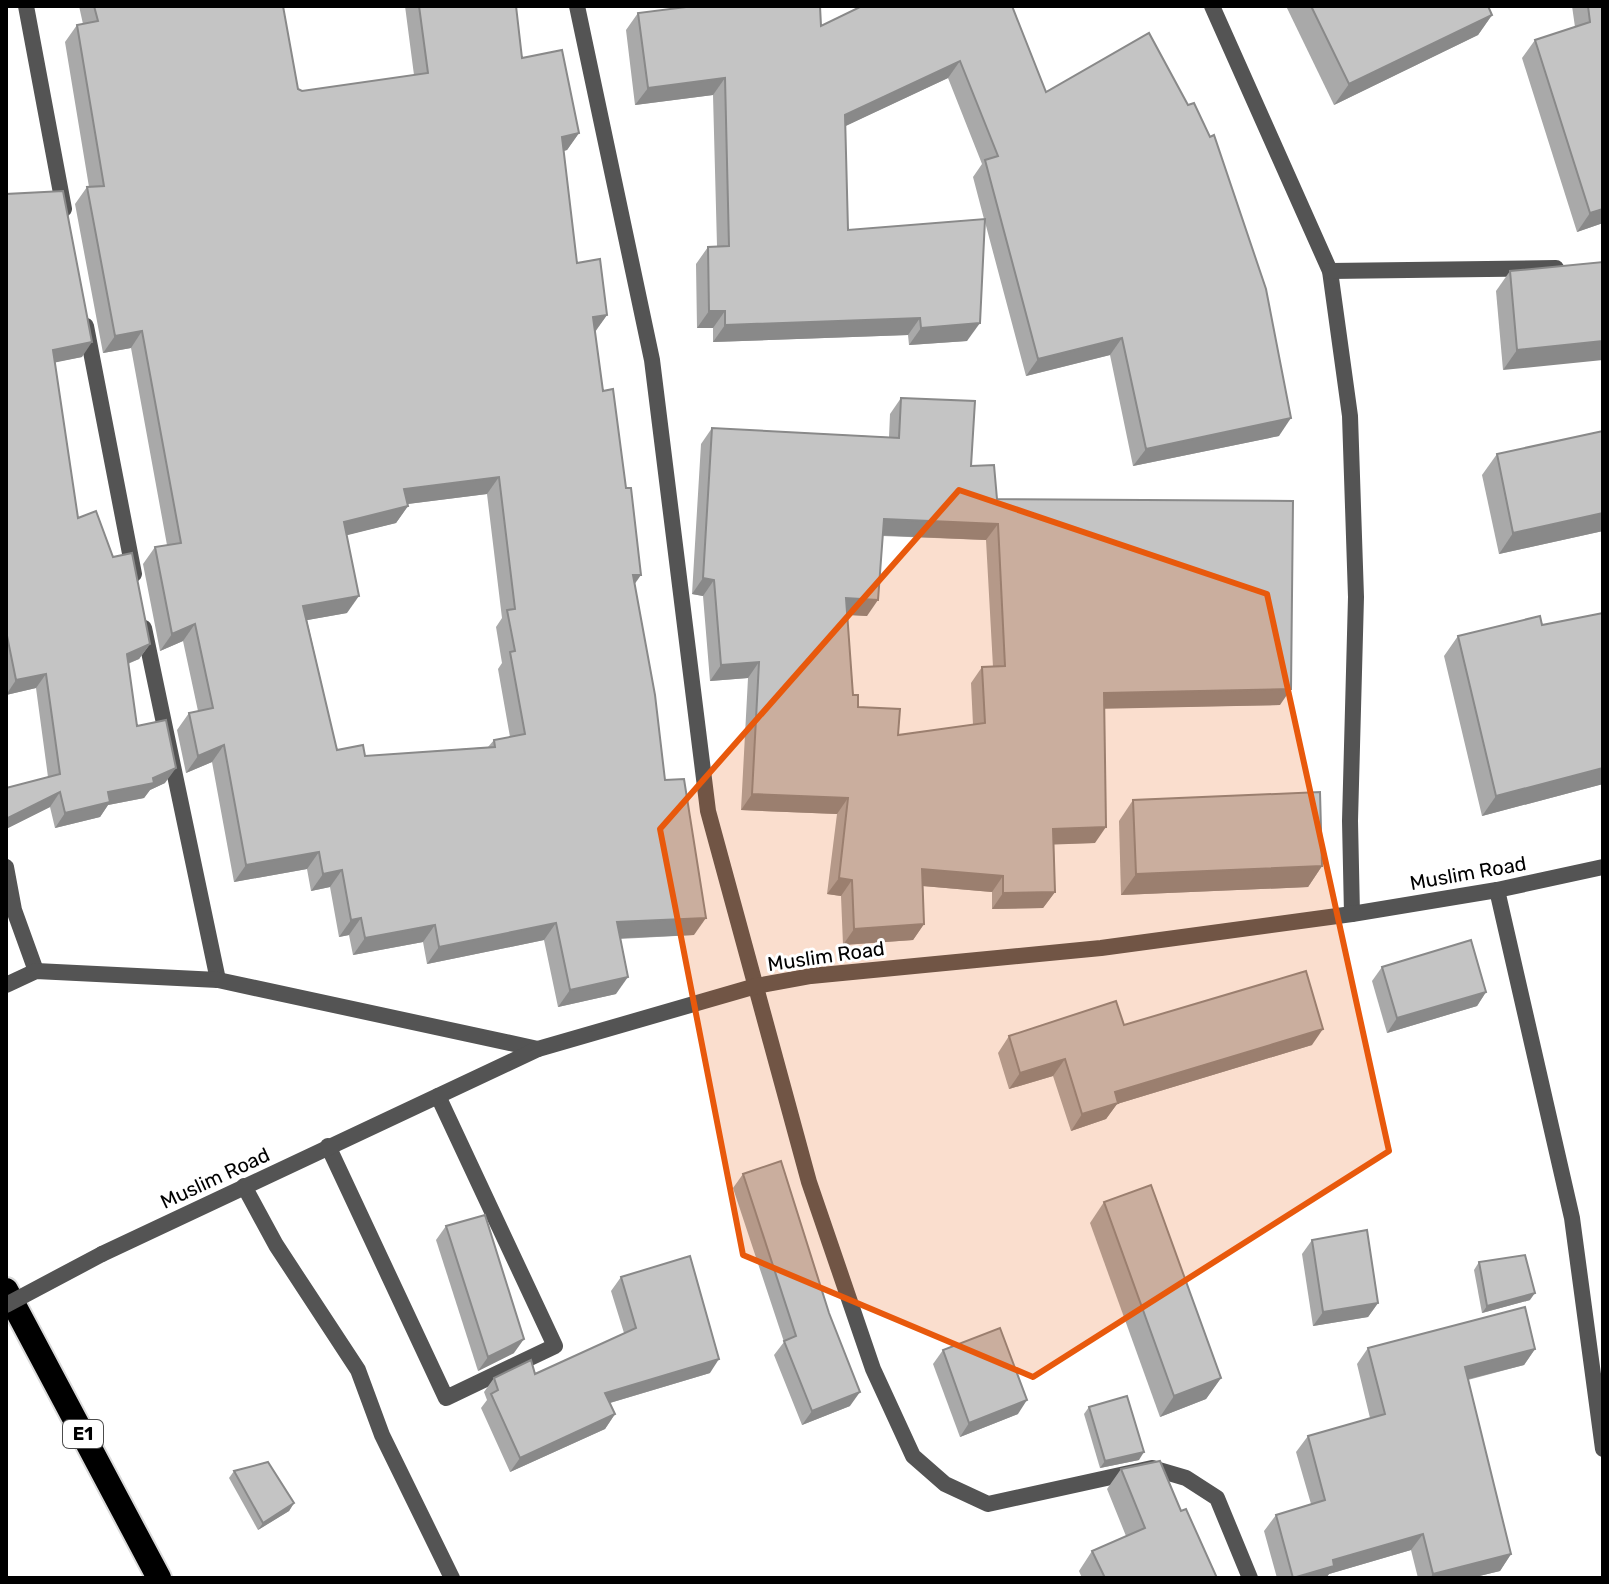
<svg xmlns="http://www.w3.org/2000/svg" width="1609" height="1584" font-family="Rubik,sans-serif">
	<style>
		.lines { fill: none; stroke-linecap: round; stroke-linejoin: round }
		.motorway-casing { stroke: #dbdbdb; stroke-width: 28 }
		.service { stroke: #545454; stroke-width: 16 }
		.minor { stroke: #545454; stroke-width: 16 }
		.tertiary { stroke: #545454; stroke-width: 16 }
		.motorway { stroke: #000; stroke-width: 24 }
		.tertiary-bridge { stroke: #545454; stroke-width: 16 }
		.wall { fill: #a9a9a9; fill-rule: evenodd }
		.shaded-wall { fill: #898989 }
		.building { fill: #c4c4c4; stroke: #898989; stroke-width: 2; fill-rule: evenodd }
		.marked { fill: #e8590c; fill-opacity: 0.2; stroke: #e8590c; stroke-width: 6; stroke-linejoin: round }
		.labels { text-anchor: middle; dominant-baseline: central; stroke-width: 6; stroke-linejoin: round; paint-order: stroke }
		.shield { fill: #fff; stroke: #4c4c4c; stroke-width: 2 }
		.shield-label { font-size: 18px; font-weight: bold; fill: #000 }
		.street-label { font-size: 20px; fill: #000; stroke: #fff }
	</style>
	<rect width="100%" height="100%" fill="#fff"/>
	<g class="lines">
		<!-- motorway casing -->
		<g class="motorway-casing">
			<polyline id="motorway" points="6,1290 159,1578"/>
		</g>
		<!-- service -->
		<polyline class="service" points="328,1146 446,1398 555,1346 438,1096"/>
		<!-- minor -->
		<g class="minor">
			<polyline points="26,6 64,209"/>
			<polyline points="577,6 652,360 708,811 809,1182 873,1369 913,1456 945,1484 988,1504 1152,1468 1186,1478 1217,1498 1250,1578"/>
			<polyline points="1212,6 1330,271 1350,416 1356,597 1350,821 1352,914"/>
			<polyline points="1330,271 1556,268"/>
			<polyline points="86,326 134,574"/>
			<polyline points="144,628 218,980"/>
			<polyline points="6,867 14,910 36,971"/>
			<polyline points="1497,890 1572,1218 1603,1449"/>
			<polyline points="6,985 36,971 218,980 538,1049"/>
			<polyline points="244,1186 276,1245 358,1370 382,1435 452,1578"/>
		</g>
		<!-- tertiary -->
		<polyline class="tertiary" points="102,1254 538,1049 756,986 811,976 1101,948 1352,914 1497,890 1603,867"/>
		<!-- motorway -->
		<use href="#motorway" class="motorway"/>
		<!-- tertiary-bridge -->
		<polyline class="tertiary-bridge" points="6,1305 102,1254"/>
	</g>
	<!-- wall -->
	<g class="wall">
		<path d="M79 6H283L298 89 302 91 414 75 405 6H516L522 58 579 133 567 150 564 151 577 263 607 315 595 331 603 391 665 780 694 935 620 939 616 994 558 1007 544 940 427 964 423 942 353 955 349 935 339 937 330 887 311 891 307 869 234 882 212 762 186 773 177 730 189 713 198 711 183 641 160 651 143 564 155 547 167 545 131 348 103 353 75 204 87 187H89L65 42 77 25 83 24ZM487 494 502 618 496 627 502 663 498 669 510 737 494 740 488 747 365 756 337 750 307 620 347 613 346 535 396 523 408 506 407 504Z"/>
		<path d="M862 6 1046 92 1279 436 1133 466 1110 355 1026 376 985 222 967 341 909 345 908 335 713 342V328H697L696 264 708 247 717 246 713 95 635 105 626 30 638 13 821 26ZM948 78 982 164 973 177 984 219 848 230 845 126Z"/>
		<polygon points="1286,6 1488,6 1492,15 1478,35 1334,105"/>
		<polygon points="1572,6 1603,6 1603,223 1577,232 1522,58 1535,40 1575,27"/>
		<polygon points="6,194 82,357 55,362 78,518 113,557 150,644 139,659 128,664 137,726 165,783 150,790 144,798 108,805 100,817 55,828 50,807 6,829 6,788 48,777 36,688 6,695"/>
		<polygon points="1603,262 1503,370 1496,291 1510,271"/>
		<path d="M901 398 971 466 997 499 1280 705 1104 708 1095 843 1054 844 1055 892 1043 908 992 909V892L923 886 924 924 913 940 843 945 841 896 827 894 837 814 741 810 748 678 710 681 703 596 692 594 701 444 712 428 889 437 890 414ZM882 536 986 540 993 667H982L971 683 973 725 898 735 858 707 853 695 847 615 867 616Z"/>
		<polygon points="1603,431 1603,531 1499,554 1482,475 1497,454"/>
		<polygon points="1603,613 1603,784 1482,816 1444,656 1458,636 1542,625"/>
		<polygon points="1133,800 1322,866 1308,887 1121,895 1119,821"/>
		<polygon points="1382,967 1486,992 1477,1006 1387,1033 1372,981"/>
		<polygon points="1124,1025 1312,1045 1117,1104 1106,1119 1071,1131 1053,1076 1009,1089 998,1053 1009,1036"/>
		<polygon points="743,1174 850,1406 802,1425 774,1355 784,1342 733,1188"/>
		<polygon points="1104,1202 1221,1378 1206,1399 1160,1417 1090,1223"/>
		<polygon points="446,1226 514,1353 478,1371 436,1240"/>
		<polygon points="1312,1240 1378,1303 1368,1317 1313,1326 1302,1254"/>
		<polygon points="1479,1262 1530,1300 1482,1313 1474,1270"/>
		<polygon points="621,1277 710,1373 610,1403 615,1414 605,1429 510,1472 481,1408 487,1400 484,1392 494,1378 535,1374 624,1333 611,1291"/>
		<polygon points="1368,1348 1535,1349 1524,1365 1468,1380 1511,1554 1500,1571 1471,1578 1418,1578 1411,1550 1329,1574 1326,1578 1277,1578 1264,1531 1276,1515 1311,1504 1296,1452 1308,1436 1370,1418 1357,1364"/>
		<polygon points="943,1350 1018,1414 960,1437 933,1364"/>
		<polygon points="1089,1407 1139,1460 1100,1468 1084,1414"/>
		<polygon points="1121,1469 1181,1511 1217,1578 1082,1578 1079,1571 1092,1551 1126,1536 1107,1489"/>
		<polygon points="234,1471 294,1503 289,1511 258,1530 229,1478"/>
	</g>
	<!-- shaded-wall -->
	<g class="shaded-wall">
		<polygon points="1492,15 1478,35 1334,105 1349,84"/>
		<polygon points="960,61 948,78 833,132 845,115"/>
		<polygon points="725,78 713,95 635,105 648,88"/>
		<polygon points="579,133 567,150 550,154 562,137"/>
		<polygon points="1603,209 1603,223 1577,232 1590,213"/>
		<polygon points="709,311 725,311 713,328 697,328"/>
		<polygon points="607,315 595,332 593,317"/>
		<polygon points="920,318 908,335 713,342 725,325"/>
		<polygon points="980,323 967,341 909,345 921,328"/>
		<polygon points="142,331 131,348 103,353 115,336"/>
		<polygon points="1122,338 1110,355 1026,376 1038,359"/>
		<polygon points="1603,341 1603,360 1503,370 1517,350"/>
		<polygon points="92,342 82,357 43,365 53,350"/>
		<polygon points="1291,418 1279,436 1133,466 1146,449"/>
		<polygon points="499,477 487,494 392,506 404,489"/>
		<polygon points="408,506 396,523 332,539 344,522"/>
		<polygon points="1603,513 1603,531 1499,554 1513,533"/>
		<polygon points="884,519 998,524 986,540 872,535"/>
		<polygon points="633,575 641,575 629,592"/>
		<polygon points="703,578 714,580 703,596 692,594"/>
		<polygon points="359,596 347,613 291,623 303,606"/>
		<polygon points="846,598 878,600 867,616 835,614"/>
		<polygon points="195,624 183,641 160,651 172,634"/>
		<polygon points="150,644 139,659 116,668 127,654"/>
		<polygon points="759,662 748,678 710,681 721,665"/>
		<polygon points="46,674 36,688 6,695 16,680"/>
		<polygon points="1291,689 1280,705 1093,709 1104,693"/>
		<polygon points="224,745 212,762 186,773 198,756"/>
		<polygon points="176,768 165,783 150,790 144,798 108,805 100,817 55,828 65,813 108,792 153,778"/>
		<polygon points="1603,768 1603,784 1482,816 1496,796"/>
		<polygon points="60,792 50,807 6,829 6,819"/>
		<polygon points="752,794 848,798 837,814 741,810"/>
		<polygon points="1106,827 1095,843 1042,845 1053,829"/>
		<polygon points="319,852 307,869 234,882 246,865"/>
		<polygon points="1322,866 1308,887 1121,895 1136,874"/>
		<polygon points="922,869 1003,876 992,892 911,885"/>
		<polygon points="342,870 330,887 311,891 323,874"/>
		<polygon points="839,878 852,880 841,896 827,894"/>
		<polygon points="1055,892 1043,908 992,909 1003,893"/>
		<polygon points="361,918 349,935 339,937 351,920"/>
		<polygon points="706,918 694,935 605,939 617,922"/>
		<polygon points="556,923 544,940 427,964 439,947"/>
		<polygon points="924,924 913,940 843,945 854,929"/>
		<polygon points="435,925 423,942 353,955 365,938"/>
		<polygon points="628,977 616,994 558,1007 570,990"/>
		<polygon points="1486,992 1477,1006 1387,1033 1397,1018"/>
		<polygon points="1323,1029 1312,1045 1117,1104 1106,1119 1071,1131 1082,1114 1115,1092"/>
		<polygon points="1065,1059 1053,1076 1009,1089 1020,1073"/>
		<polygon points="1535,1293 1530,1300 1482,1313 1487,1306"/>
		<polygon points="1378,1303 1368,1317 1313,1326 1323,1312"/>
		<polygon points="524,1339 514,1353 478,1371 488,1357"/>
		<polygon points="1535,1349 1524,1365 1453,1383 1465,1367"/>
		<polygon points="719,1359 710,1373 596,1407 605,1393"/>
		<polygon points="1221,1378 1206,1399 1160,1417 1174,1396"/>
		<polygon points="860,1392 850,1406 802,1425 812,1411"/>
		<polygon points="1027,1400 1018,1414 960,1437 969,1423"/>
		<polygon points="615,1414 605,1429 510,1472 520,1458"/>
		<polygon points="1144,1452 1139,1460 1100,1468 1105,1461"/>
		<polygon points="294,1503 289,1511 258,1530 263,1523"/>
		<polygon points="1423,1534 1411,1550 1329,1574 1326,1578 1293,1578 1333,1560"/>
		<polygon points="1511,1554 1500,1571 1471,1578 1430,1578 1433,1574"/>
	</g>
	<!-- building -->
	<g class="building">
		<path d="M94 6H283L298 89 302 91 428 73 419 6H516L522 58 562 50 579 133 562 137 577 263 600 259 607 315 593 317 603 391 613 389 626 488H631L641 575H633L655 695 665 780 684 779 706 918 617 922 628 977 570 990 556 923 439 947 435 925 365 938 361 918 351 920 342 870 323 874 319 852 246 865 224 745 198 756 189 713 213 708 195 624 172 634 155 547 181 543 142 331 115 336 87 187 104 186 77 25 98 21ZM499 477 515 609 507 610 515 651 510 652 525 734 494 740 495 747 365 756 363 745 337 750 303 606 359 596 344 522 408 506 404 489Z"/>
		<polygon points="694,6 820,6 821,26 862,6 1012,6 1046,92 1149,33 1188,105 1194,103 1210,137 1214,135 1266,289 1291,418 1146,449 1122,338 1038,359 985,160 998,156 960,61 845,115 848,230 985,219 980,323 921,328 920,318 725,325 725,311 709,311 708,247 729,246 725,78 648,88 638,13"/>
		<polygon points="1311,6 1488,6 1492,15 1349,84"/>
		<polygon points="1588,6 1603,6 1603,209 1590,213 1535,40 1590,22"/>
		<polygon points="63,191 92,342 53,350 78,518 96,511 113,557 132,553 150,644 127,654 137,726 166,720 176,768 153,778 154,783 108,792 110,802 65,813 60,792 6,819 6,788 60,774 46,674 16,680 6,631 6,194"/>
		<polygon points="1603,262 1603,341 1517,350 1510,271"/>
		<path d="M901 398 975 401 971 466 994 465 997 499 1293 501 1291 689 1104 693 1106 827 1053 829 1055 892 1003 893V876L922 869 924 924 854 929 852 880 839 878 848 798 752 794 759 662 721 665 714 580 703 578 712 428 899 438ZM884 519 998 524 1005 666 982 667 985 723 898 735 900 709 858 707V695H853L846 598 878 600Z"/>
		<polygon points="1603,431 1603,513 1513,533 1497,454"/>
		<polygon points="1603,613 1603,768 1496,796 1458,636 1540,616 1542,625"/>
		<polygon points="1320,792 1322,866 1136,874 1133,800"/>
		<polygon points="1471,940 1486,992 1397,1018 1382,967"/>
		<polygon points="1306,971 1323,1029 1115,1092 1118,1103 1082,1114 1065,1059 1020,1073 1009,1036 1116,1001 1124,1025"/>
		<polygon points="781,1161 829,1313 860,1392 812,1411 784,1341 796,1336 743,1174"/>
		<polygon points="1151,1185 1221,1378 1174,1396 1104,1202"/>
		<polygon points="485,1215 524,1339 488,1357 446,1226"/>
		<polygon points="1367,1230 1378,1303 1323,1312 1312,1240"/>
		<polygon points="1525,1255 1535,1293 1487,1306 1479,1262"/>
		<polygon points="690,1256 719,1359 605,1393 615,1414 520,1458 491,1394 498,1390 494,1378 531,1360 535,1374 636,1328 621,1277"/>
		<polygon points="1525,1307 1535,1349 1465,1367 1511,1554 1433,1574 1423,1534 1333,1560 1334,1566 1293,1578 1276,1515 1325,1500 1308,1436 1385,1414 1368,1348"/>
		<polygon points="1000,1328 1027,1400 969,1423 943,1350"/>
		<polygon points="1127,1396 1144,1452 1105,1461 1089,1407"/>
		<polygon points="1160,1461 1181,1511 1186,1509 1217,1578 1105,1578 1092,1551 1145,1528 1121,1469"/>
		<polygon points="268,1462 294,1503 263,1523 234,1471"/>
	</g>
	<!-- marked area -->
	<path class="marked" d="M959 490 1267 594 1389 1151 1033 1377 743 1255 660 829Z"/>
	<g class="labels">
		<!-- shield labels -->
		<rect class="shield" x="63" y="1420" width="40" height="28" rx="6"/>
		<g class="shield-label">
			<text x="83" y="1434">E1</text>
		</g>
		<!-- street labels -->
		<g class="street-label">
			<text transform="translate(1468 873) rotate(-10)">Muslim Road</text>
			<text transform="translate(826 956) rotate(-8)">Muslim Road</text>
			<text transform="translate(215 1178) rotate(-25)">Muslim Road</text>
		</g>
	</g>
	<!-- border -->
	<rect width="1609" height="1584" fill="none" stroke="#000000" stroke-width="16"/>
</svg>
